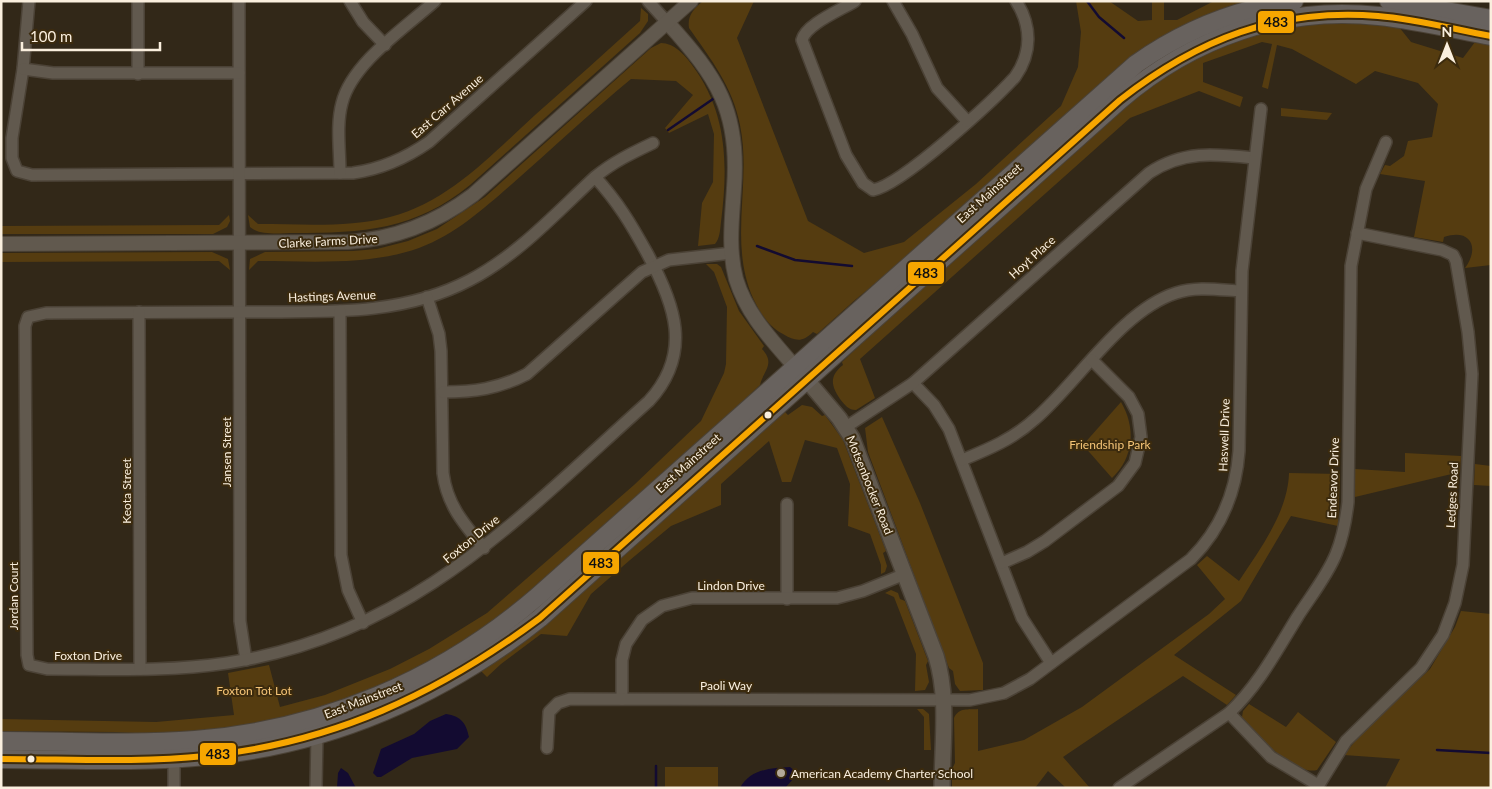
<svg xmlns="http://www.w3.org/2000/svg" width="1492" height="789" font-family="Lato,sans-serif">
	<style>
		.green { fill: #553c10 }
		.water { fill: #130b31 }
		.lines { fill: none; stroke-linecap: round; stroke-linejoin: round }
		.stream { stroke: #130b31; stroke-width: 2.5 }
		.minor-casing { stroke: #4b4236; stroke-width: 14 }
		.tertiary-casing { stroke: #4b4236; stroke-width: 16 }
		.secondary-casing { stroke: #4b4236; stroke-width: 18 }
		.primary-casing { stroke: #4b4236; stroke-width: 20 }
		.minor { stroke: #61594e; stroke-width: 11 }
		.tertiary { stroke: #61594e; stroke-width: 14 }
		.secondary { stroke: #61594e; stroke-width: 15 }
		.primary { stroke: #68625e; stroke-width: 18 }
		.bus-1-casing { stroke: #3c2b0e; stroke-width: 10 }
		.bus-1 { stroke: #f7a600; stroke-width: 6 }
		.bus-dot { fill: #faefde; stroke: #3c2b0e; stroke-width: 2 }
		.poi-dot { fill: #b4a999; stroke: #3c2b0e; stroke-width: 2 }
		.labels { text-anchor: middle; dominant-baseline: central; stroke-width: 4; stroke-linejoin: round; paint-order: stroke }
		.street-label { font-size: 12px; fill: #faefde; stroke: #3c2b0e }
		.park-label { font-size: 12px; fill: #f5c477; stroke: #3c2b0e }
		.poi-label { font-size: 12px; fill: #faefde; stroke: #3c2b0e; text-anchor: start }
		.line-badge { stroke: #3c2b0e; stroke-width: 2 }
		.pale-badge-label { font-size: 14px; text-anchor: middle; font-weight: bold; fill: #111 }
	</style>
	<rect width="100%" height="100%" fill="#322818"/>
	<!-- green -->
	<g class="green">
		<path d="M703 1H754L737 38 808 221 864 253 904 242 976 184 1061 106 1078 67 1081 32 1076 1H1109L1138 21 1152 20V1H1164V20H1177L1214 1H1261L1190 26 855 300 817 334 813 332C802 343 795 341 783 334 769 327 760 313 753 298 728 241 752 183 740 125 733 87 710 58 689 28 687 15 694 9 703 1Z"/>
		<path d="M641 8 648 14V21L640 33 470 185C415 230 363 233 294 233 281 233 260 236 250 227L248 215 258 224C301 224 348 228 390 217 449 202 492 154 535 115 570 84 605 53 640 21Z"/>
		<path d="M1335 22 1399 27 1411 42 1463 58 1475 42 1491 45V265L1465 268C1480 248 1471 228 1444 237L1443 242 1414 237 1425 181 1380 174 1385 165 1390 166 1404 156 1408 141 1432 137 1438 104 1418 83 1375 71 1356 84 1292 49 1277 45 1268 89 1262 87 1272 44 1262 42 1203 63V82L1243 97 1240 107 1199 91 1130 118 860 359 875 398 856 410C848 410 845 405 840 399 831 386 829 376 843 365L842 362 945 265 1157 78 1228 43 1273 30Z"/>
		<path d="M661 43C674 43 685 55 692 65 728 113 728 166 721 222 720 230 720 238 715 244L698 246 702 203 713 182 714 134 708 114 669 133 665 128 693 95 676 81 631 79C591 112 552 149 512 184 483 209 456 234 419 248 368 266 310 261 258 261L249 270 250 259 265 252 353 251 377 249 408 241 437 229 485 197 651 48Z"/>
		<polygon points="1281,108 1332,113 1327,120 1281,116"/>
		<polygon points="229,215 230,221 227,227 213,234 1,234 1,226 219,225"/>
		<polygon points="212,252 228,259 230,270 219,261 1,262 1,253"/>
		<path d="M706 264H717L721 267 739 311 764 346 762 349C776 364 763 371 760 385L638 500 481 633 382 688 276 722 175 735 114 732 1 731V719L156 722 234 715 228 673 269 665 280 707 325 695 390 669 429 649 487 613 634 485 701 421 724 373 726 364 727 307 714 272Z"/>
		<path d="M1121 402C1136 428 1134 457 1112 478L1083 445Z"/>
		<polygon points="802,405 812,407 822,416 825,415 843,440 886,551 883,553 887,566 885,572 881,574 881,565 870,534 848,526 850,484 837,448 805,440 791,482 782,482 769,441 721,484 721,505 671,526 630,560 591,594 567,636 541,634 501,664 487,677 481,671 518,646 517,643 785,412 788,415"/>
		<polygon points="882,417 920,503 983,663 983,690 960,691 955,684 953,671 949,668 868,452 865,428"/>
		<polygon points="1405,453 1461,456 1460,472 1355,497 1355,469 1405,472"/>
		<polygon points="1475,464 1491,466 1491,486 1474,485"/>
		<path d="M1289 473 1340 474 1338 526 1291 516 1241 601 1174 655 1236 695 1227 705 1183 676 1063 757 1090 788H1066L1048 771 1035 788H952V769L955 763 954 718C959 707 968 710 978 709V751L1024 740 1082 707 1209 614 1225 599 1197 565 1207 556 1239 581C1260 549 1288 512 1289 473Z"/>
		<polygon points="891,590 898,593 900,599 905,601 928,661 926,665 929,682 925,690 915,691 916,654 894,597 885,593"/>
		<polygon points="1461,611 1491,614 1491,788 1385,788 1400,759 1344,755 1360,735 1430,669 1455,627"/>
		<path d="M1249 704 1286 727 1298 712 1336 742 1317 770C1294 776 1256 734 1242 717L1243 711Z"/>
		<polygon points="917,709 923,709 929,714 931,750 924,750 924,717"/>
		<rect x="665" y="767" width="53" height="21"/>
	</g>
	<!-- water -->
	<g class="water">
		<path d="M446 714C461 716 466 723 469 737L457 749 412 758 381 777H377L373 773 381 749 414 734 430 721Z"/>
		<path d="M790 767 796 772 794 778 785 788H740C750 769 771 768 790 767Z"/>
		<polygon points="341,768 348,773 356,788 337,788 338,773"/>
	</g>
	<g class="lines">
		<!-- stream -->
		<g class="stream">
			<polyline points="1087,1 1099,17 1124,38"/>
			<polyline points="668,130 713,99"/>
			<polyline points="757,246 795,260 852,266"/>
			<polyline points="1437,750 1491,753"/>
			<polyline points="656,766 656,788"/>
		</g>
		<!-- minor casing -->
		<g class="minor-casing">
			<g id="minor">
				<path d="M29 1 23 69 12 138V158L17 171 32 175 353 173C382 169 406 158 429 142L586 1"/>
				<polyline points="138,1 138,74"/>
				<polyline points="239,1 240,621 246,660"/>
				<polyline points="350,1 363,22 385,45"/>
				<polyline points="648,1 667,22"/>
				<path d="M855 1C841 10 806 24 802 40L846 155 863 183 873 190C902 185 993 101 1015 77 1032 53 1032 26 1016 1"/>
				<polyline points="893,1 912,34 937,88 967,121"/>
				<polyline points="23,69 53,73 239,73"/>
				<path d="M340 173C340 150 336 125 342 103 352 63 405 28 435 1"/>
				<path d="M595 177C618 202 631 224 647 253 675 304 693 353 649 401 517 519 412 635 227 663 168 672 106 669 47 669L29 665 27 655 25 326 28 317 46 313C111 313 175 312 240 312 318 311 398 318 470 280 518 255 556 213 595 177 613 162 632 153 653 143"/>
				<path d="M427 297 439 334 441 351 443 473C447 505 464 524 484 548"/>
				<polyline points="340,311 341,555 348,590 363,623"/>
				<polyline points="139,312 140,669"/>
				<polyline points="913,383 934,405 949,429 1022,618 1051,663"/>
				<path d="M443 392C474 392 498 389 527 374L642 272 669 260 732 253"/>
				<path d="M846 427 913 383 1149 173C1183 150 1216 154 1254 158"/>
				<path d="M962 460C989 449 1013 439 1035 419 1077 383 1122 310 1176 293 1197 286 1220 290 1241 291"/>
				<polyline points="787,504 787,599"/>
				<polyline points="1002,563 1027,552 1045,541 1118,486 1135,463 1141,437 1138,414 1129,397 1092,360"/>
				<polyline points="622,699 622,660 626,644 642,620 662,606 692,598 837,598 863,591 905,574"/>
				<polyline points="1229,713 1271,757 1318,785"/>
				<path d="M547 748 549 712 558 703 570 699 970 700 1004 693 1030 679 1191 559C1221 529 1236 493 1239 451L1242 271 1261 109"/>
				<polyline points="174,758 174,788"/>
				<polyline points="316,788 317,735"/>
				<path d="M1119 788 1229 713C1258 686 1277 650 1298 616 1311 596 1327 576 1336 554 1343 537 1346 520 1348 502L1351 266 1366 189 1386 142"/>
				<polyline points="1317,788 1346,741 1421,668 1443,635 1455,603 1463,565 1472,374 1468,332 1456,261 1453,255 1442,250 1357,233"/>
			</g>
		</g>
		<!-- tertiary casing -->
		<g class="tertiary-casing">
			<g id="tertiary">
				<path d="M667 22C717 77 740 111 734 188 732 219 728 249 736 279 747 315 772 340 795 367"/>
				<path d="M1 244 348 242C395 239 436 223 473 195L691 1"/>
			</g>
		</g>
		<!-- secondary casing -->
		<g class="secondary-casing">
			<path id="secondary" d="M800 372 839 418 852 438 936 656C949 698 942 744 942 788"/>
		</g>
		<!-- primary casing -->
		<g class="primary-casing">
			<g id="primary">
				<polyline points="1389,1 1491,19"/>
				<path d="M1 741C65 741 131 745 195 740 322 730 441 680 538 596L1136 64C1184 30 1237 9 1294 1"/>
				<path d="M1 759C69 759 138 763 206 756 329 745 444 695 540 618L1120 100C1192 38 1283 5 1379 16 1416 20 1454 29 1491 36"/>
			</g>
		</g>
		<!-- minor -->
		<use href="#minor" class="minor"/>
		<!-- tertiary -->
		<use href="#tertiary" class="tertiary"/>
		<!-- secondary -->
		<use href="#secondary" class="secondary"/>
		<!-- primary -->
		<use href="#primary" class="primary"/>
		<!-- bus-1 casing -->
		<g class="bus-1-casing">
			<path id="bus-1" d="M1 759C69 759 138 763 205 756 333 743 438 694 540 618L1120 100C1198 39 1277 8 1378 16 1416 19 1453 29 1491 36"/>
		</g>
		<!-- bus-1 -->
		<use href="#bus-1" class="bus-1"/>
	</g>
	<!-- markers -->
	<g class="bus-dot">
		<circle cx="768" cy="415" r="4.5"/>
		<circle cx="31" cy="759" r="4.5"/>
	</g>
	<circle class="poi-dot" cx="781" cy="773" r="5"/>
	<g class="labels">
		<!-- street labels -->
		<g class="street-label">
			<text transform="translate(447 106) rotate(-41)">East Carr Avenue</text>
			<text transform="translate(989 193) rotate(-42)">East Mainstreet</text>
			<text transform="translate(328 241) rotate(-3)">Clarke Farms Drive</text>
			<text transform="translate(1032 257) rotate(-42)">Hoyt Place</text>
			<text transform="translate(332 296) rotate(-2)">Hastings Avenue</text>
			<text transform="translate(1224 435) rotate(-88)">Haswell Drive</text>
			<text transform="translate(226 452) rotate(-90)">Jansen Street</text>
			<text transform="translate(688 463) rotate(-42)">East Mainstreet</text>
			<text transform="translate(1333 478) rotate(-88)">Endeavor Drive</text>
			<text transform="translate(870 485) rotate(68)">Motsenbocker Road</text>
			<text transform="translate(126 491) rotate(-90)">Keota Street</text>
			<text transform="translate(1452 495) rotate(-87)">Ledges Road</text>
			<text transform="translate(471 539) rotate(-39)">Foxton Drive</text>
			<text x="731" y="585">Lindon Drive</text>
			<text transform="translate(13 596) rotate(-90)">Jordan Court</text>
			<text x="88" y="655">Foxton Drive</text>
			<text x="726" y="685">Paoli Way</text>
			<text transform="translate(363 700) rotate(-21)">East Mainstreet</text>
		</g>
		<!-- park labels -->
		<g class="park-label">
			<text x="1110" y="444">Friendship Park</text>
			<text x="254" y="690">Foxton Tot Lot</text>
		</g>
		<!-- poi labels -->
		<g class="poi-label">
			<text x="791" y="773">American Academy Charter School</text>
		</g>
	</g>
	<g class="line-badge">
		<rect x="1257" y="10" width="38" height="24" rx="5" fill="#f7a600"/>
		<rect x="907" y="261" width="38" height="24" rx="5" fill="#f7a600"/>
		<rect x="582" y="551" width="38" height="24" rx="5" fill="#f7a600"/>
		<rect x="199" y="742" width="38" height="24" rx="5" fill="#f7a600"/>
	</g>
	<g class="pale-badge-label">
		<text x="1276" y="27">483</text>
		<text x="926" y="278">483</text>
		<text x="601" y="568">483</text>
		<text x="218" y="759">483</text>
	</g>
	<!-- border -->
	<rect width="1492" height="789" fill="none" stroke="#faefde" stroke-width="5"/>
	<!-- north arrow -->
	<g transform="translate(1447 45)" stroke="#3c2b0e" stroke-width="4" paint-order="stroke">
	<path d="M0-4L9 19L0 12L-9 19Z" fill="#faefde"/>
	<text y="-8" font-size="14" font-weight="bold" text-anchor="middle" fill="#faefde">N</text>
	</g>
	<!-- scale -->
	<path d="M22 42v8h138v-8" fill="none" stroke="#faefde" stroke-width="2.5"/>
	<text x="30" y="42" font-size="15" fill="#faefde" stroke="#3c2b0e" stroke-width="4" paint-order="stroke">100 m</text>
</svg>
